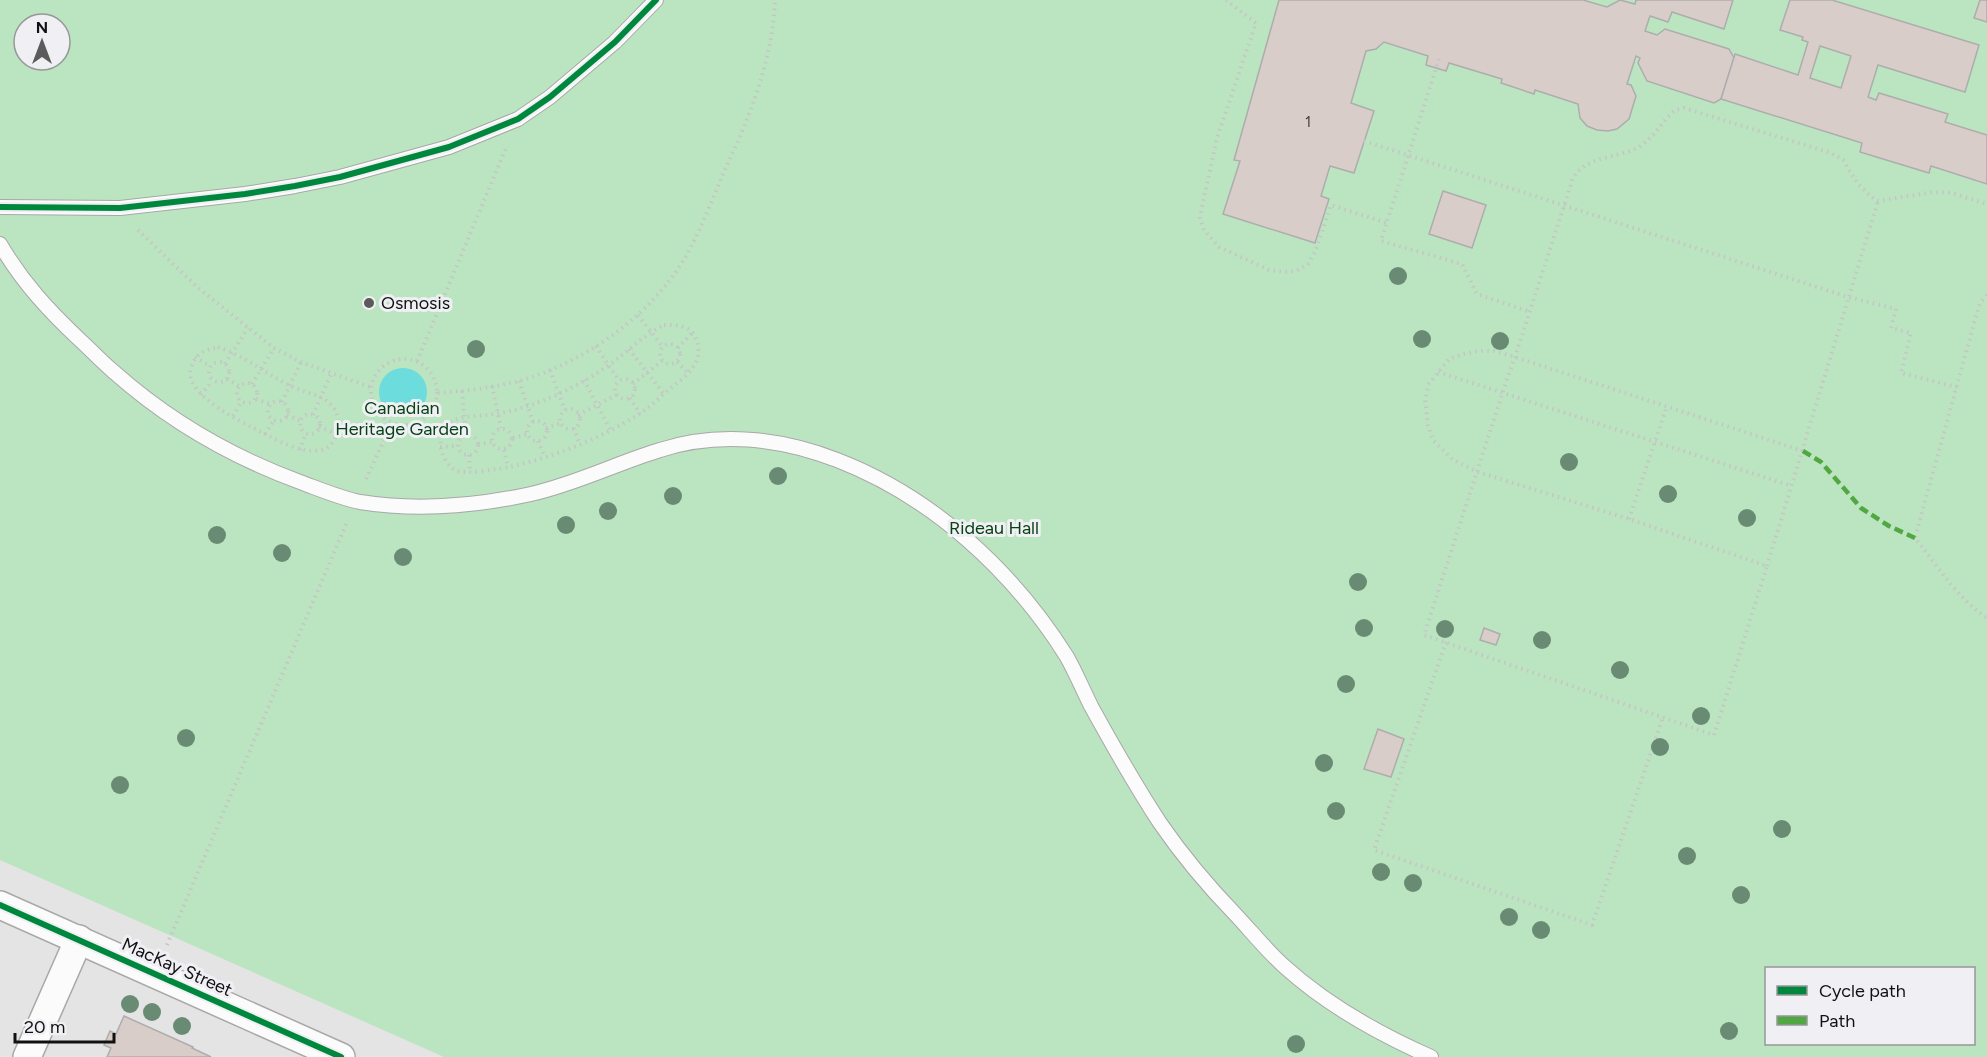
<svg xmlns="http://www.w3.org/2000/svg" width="1987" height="1057" font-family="Figtree,sans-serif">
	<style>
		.green { fill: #bbe5c0; fill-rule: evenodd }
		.water { fill: #6cdcdd }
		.building { fill: #d8cdc9; stroke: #aeadad; stroke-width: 1.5; fill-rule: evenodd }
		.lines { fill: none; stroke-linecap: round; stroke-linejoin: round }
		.lane-casing { stroke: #a8a8a9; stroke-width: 16 }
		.street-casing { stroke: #a8a8a9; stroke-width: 30 }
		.path { stroke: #c5c5c6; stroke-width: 4; stroke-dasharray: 1.5 4.5; stroke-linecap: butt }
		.lane { stroke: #fbfbfb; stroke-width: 14 }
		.street { stroke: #fbfbfb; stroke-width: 27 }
		.quiet { stroke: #51a842; stroke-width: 4.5; stroke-dasharray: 9 4.5; stroke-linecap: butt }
		.cycleway-casing { stroke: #f0f0f4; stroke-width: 10 }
		.cycleway { stroke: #00873e; stroke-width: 6 }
		.tree { fill: #6a8b73 }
		.poi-dot { fill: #5b5b5c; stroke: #f0f0f4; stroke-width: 2 }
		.labels { text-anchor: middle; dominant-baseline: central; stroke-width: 6; stroke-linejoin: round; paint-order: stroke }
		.number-label { font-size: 15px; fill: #454242 }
		.poi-label { font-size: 18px; fill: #111112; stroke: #f0f0f4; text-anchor: start }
		.park-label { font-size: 18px; fill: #064216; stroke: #f0f0f4 }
		.street-label { font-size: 18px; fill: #111112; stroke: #f0f0f4 }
	</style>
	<rect width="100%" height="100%" fill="#e4e4e5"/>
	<!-- green -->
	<path class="green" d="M0 0H1987V1057H444L0 860ZM24 24H60V60H24ZM1766 968H1974V1044H1766Z"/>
	<!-- water -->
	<circle class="water" cx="403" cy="392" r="24"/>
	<!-- building -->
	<g class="building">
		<polygon points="1279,0 1583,0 1607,7 1620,0 1635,4 1636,0 1733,0 1724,29 1672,12 1668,22 1650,16 1645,31 1657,35 1665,29 1729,49 1734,58 1721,99 1714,103 1647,81 1638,63 1640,58 1636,56 1627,84 1631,85 1636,96 1629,119 1617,129 1608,131 1597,130 1587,126 1580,118 1578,104 1535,90 1534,94 1501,83 1502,79 1449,63 1446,71 1426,65 1428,56 1384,42 1376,49 1366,51 1351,103 1374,111 1354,173 1330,166 1321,196 1329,199 1315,243 1223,214 1240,161 1234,160"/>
		<path d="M1790 0H1832L1979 45 1965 92 1878 65 1868 97 1876 100 1879 93 1948 114 1945 122 1987 135V184L1931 166 1929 173 1860 152 1862 143 1721 99 1735 54 1798 75 1808 42 1802 40 1803 37 1780 30ZM1820 46 1851 56 1841 88 1810 78Z"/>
		<polygon points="1980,0 1987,0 1987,22 1974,18"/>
		<polygon points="1443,191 1486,205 1472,248 1429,234"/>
		<polygon points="1484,628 1500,634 1496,645 1480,640"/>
		<polygon points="1378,729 1404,739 1391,777 1364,769"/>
		<polygon points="124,1016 193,1047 192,1048 211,1057 107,1057 111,1048 104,1045 110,1031 116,1034"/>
	</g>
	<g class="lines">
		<!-- lane casing -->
		<g class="lane-casing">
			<g id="lane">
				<polyline points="0,207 120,208 245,194 295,186 340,177 449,147 518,119 550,97 615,42 656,0"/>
				<path d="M0 244C22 282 49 311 81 341 92 351 102 362 114 372 168 420 232 457 300 482 319 489 340 498 360 502 416 511 476 506 531 494 576 484 617 463 660 450 718 431 780 438 837 460 933 497 1013 571 1067 657 1076 673 1083 690 1091 706 1113 746 1135 785 1160 823 1182 855 1208 886 1235 914 1251 931 1267 951 1285 967 1327 1005 1379 1034 1431 1057"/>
			</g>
		</g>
		<!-- street casing -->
		<g class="street-casing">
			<g id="street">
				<polyline points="0,905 341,1057"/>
				<polyline points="27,1057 79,939"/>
			</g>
		</g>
		<!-- path -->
		<g class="path">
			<polyline points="1226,0 1256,23 1217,138 1202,207 1200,218 1204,230 1219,247 1269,270 1285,272 1296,271 1308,264 1315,252 1331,205 1387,223"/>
			<polyline points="1439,59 1381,241 1462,264 1477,294 1530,312"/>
			<polyline points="1364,141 1848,297 1896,309 1891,328 1911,333 1901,373 1957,387"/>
			<polyline points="138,230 197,287 274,348 301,362 370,387"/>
			<path d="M1987 295 1980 303 1976 316 1915 538C1938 566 1956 597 1987 618"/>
			<polyline points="638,315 663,347"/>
			<path d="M664 325C676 325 690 325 695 337 707 362 685 377 667 391 658 399 649 408 639 414 600 439 554 457 509 467 498 469 465 475 455 470 439 461 434 431 453 421 463 416 477 416 488 415 530 410 575 389 609 365 628 352 643 335 664 325Z"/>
			<circle cx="670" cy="354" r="10"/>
			<polyline points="596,346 619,381"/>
			<path d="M218 347C248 357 273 380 303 391 312 394 325 397 331 405 338 412 339 421 337 430 331 470 280 442 261 432 241 421 183 395 191 368 196 353 204 350 218 347Z"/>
			<polyline points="678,348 693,332"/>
			<polyline points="629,349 664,394"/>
			<polyline points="195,357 210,366"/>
			<circle cx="404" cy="392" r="33"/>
			<polyline points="417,361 506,148"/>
			<circle cx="219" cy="372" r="10"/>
			<polyline points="677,362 689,374"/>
			<polyline points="225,364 248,328"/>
			<polyline points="550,370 565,410"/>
			<polyline points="1438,372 1792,486"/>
			<circle cx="625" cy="389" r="10"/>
			<polyline points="227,379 239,386"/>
			<polyline points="584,380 610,429"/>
			<polyline points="519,381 533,422"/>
			<circle cx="247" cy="393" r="10"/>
			<polyline points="252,384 274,348"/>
			<polyline points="633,384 663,360"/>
			<polyline points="492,386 501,428"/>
			<polyline points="462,391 466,434"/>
			<path d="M438 393C465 391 492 388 519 381 584 363 652 315 686 256 702 227 714 195 727 165 751 114 773 57 775 0"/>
			<polyline points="201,395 212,381"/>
			<polyline points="630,398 640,414"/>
			<polyline points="256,399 270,404"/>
			<circle cx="278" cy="411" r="10"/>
			<polyline points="282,402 301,362"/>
			<circle cx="570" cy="419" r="10"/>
			<circle cx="310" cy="424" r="10"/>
			<polyline points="287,415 301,421"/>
			<polyline points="313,415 331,374"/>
			<polyline points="578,415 616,395"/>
			<polyline points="233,416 241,402"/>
			<circle cx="537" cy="431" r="10"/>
			<polyline points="319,427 337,434"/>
			<polyline points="546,428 561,423"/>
			<polyline points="574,428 580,445"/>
			<circle cx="502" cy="439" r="10"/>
			<polyline points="265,434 274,420"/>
			<circle cx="468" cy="445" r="10"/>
			<polyline points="513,438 527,434"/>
			<polyline points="538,441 545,457"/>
			<polyline points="478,444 492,442"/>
			<polyline points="440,447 457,446"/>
			<polyline points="300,450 306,433"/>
			<polyline points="504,450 508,467"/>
			<path d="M1803 451 1515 357 1494 351H1479L1463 354 1449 359 1429 384 1425 399 1428 425 1433 440 1453 460 1478 472 1629 519 1767 566 1714 735 1424 635 1509 373 1515 357 1573 178C1587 155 1617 159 1639 147 1655 137 1662 121 1675 110L1684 108 1831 153 1843 160 1858 184 1870 196 1878 201 1934 192 1952 193 1987 204"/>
			<polyline points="469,455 470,472"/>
			<polyline points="366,479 392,423"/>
			<polyline points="1629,519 1667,406"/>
			<polyline points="1767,566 1878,201"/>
			<polyline points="1446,642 1374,850 1592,925 1663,717"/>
			<polyline points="167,945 347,522"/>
		</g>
		<!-- lane -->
		<use href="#lane" class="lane"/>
		<!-- street -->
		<use href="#street" class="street"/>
		<!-- quiet -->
		<polyline class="quiet" points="1803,451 1821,462 1861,508 1889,526 1915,538"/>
		<!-- cycleway casing -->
		<g class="cycleway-casing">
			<g id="cycleway">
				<polyline points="0,207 120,208 245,194 295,186 340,177 449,147 518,119 550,97 615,42 656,0"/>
				<polyline points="0,905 341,1057"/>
			</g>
		</g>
		<!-- cycleway -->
		<use href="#cycleway" class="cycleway"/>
	</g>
	<!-- trees -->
	<g class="tree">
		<circle cx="1398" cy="276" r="9"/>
		<circle cx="1422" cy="339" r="9"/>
		<circle cx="1500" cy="341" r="9"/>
		<circle cx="476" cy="349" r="9"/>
		<circle cx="1569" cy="462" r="9"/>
		<circle cx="778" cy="476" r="9"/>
		<circle cx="1668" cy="494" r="9"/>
		<circle cx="673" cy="496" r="9"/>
		<circle cx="608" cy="511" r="9"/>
		<circle cx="1747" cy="518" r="9"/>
		<circle cx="566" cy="525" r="9"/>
		<circle cx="217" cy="535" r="9"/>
		<circle cx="282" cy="553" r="9"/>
		<circle cx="403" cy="557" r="9"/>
		<circle cx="1358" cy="582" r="9"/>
		<circle cx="1364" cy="628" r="9"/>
		<circle cx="1445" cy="629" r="9"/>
		<circle cx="1542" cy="640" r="9"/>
		<circle cx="1620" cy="670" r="9"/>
		<circle cx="1346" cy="684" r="9"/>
		<circle cx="1701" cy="716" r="9"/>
		<circle cx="186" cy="738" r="9"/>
		<circle cx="1660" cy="747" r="9"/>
		<circle cx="1324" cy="763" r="9"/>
		<circle cx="120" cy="785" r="9"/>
		<circle cx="1336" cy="811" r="9"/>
		<circle cx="1782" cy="829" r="9"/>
		<circle cx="1687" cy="856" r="9"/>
		<circle cx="1381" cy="872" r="9"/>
		<circle cx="1413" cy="883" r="9"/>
		<circle cx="1741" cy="895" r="9"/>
		<circle cx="1509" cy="917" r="9"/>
		<circle cx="1541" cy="930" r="9"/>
		<circle cx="130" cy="1004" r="9"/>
		<circle cx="152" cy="1012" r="9"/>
		<circle cx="182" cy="1026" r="9"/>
		<circle cx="1729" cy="1031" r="9"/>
		<circle cx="1296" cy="1044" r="9"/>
	</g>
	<!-- markers -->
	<circle class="poi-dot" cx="369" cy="303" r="6"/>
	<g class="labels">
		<!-- number labels -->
		<g class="number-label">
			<text x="1308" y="122">1</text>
		</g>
		<!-- poi labels -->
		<g class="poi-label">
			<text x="381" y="303">Osmosis</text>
		</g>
		<!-- park labels -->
		<g class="park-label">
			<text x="402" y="408">Canadian<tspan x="402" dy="21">Heritage Garden</tspan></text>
			<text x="994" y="528">Rideau Hall</text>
		</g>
		<!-- street labels -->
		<g class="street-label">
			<text transform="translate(177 967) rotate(24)">MacKay Street</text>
		</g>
	</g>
	<!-- legend -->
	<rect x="1765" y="967" width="210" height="78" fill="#f0f0f4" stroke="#97979a" stroke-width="1.5"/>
	<rect x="1777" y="986" width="30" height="9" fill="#00873e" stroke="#97979a" stroke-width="1.5"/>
	<text x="1819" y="997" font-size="18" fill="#111112">Cycle path</text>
	<rect x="1777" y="1016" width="30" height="9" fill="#51a842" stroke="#97979a" stroke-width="1.5"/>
	<text x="1819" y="1027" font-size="18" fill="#111112">Path</text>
	<!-- north arrow -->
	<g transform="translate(42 42)"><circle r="28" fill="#f0f0f4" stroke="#97979a" stroke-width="1.5"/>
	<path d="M0-4.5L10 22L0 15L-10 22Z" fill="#5b5b5c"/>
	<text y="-9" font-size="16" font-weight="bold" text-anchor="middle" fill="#111112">N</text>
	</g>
	<!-- scale -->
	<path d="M15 1033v9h99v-9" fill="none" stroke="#111112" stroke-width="3"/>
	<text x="24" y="1033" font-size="18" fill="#111112" stroke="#f0f0f4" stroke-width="4.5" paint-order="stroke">20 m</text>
</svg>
